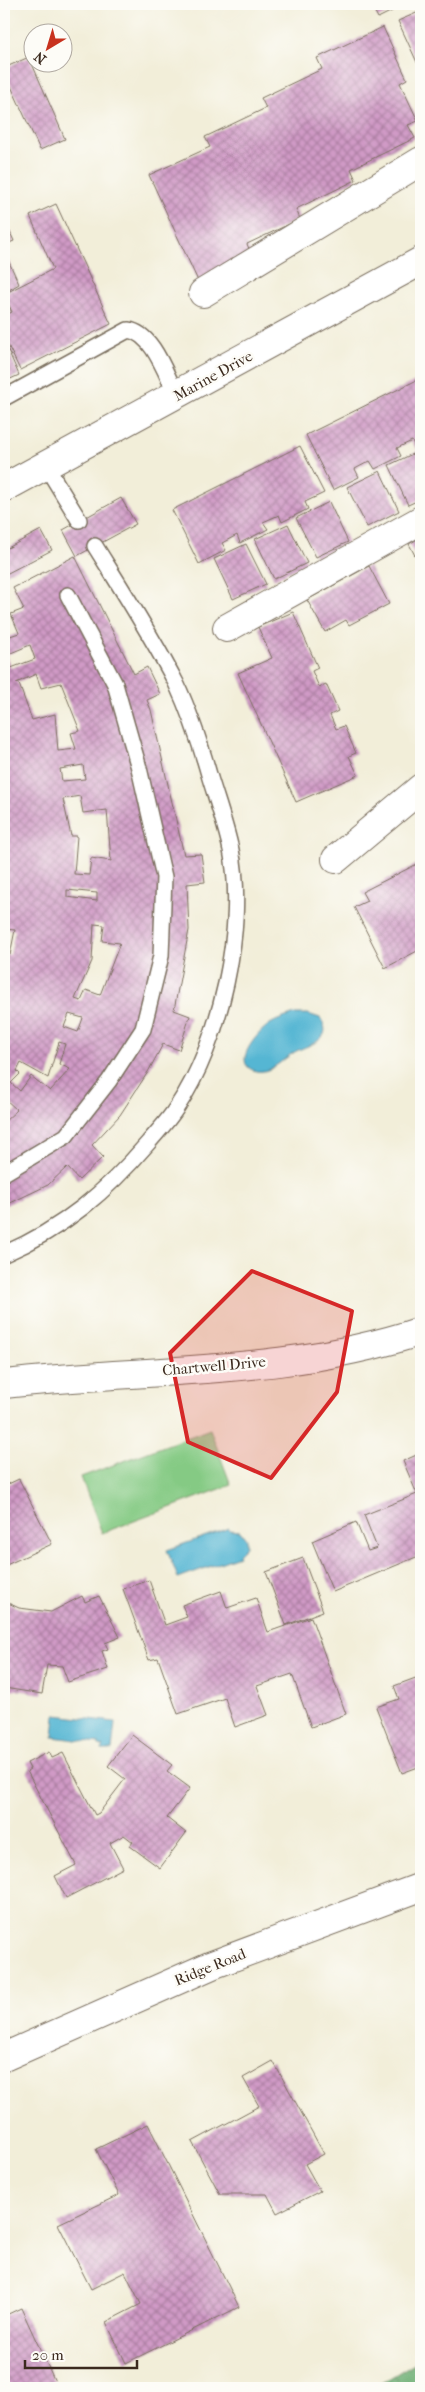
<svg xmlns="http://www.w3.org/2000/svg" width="425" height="2392" font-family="'IM FELL French Canon',serif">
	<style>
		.forest { fill: url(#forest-crowns); stroke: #546c48 }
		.garden { fill: #85ca84; stroke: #607a51 }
		.water { fill: #54b6d3; stroke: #487078 }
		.building { fill: url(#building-cross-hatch); fill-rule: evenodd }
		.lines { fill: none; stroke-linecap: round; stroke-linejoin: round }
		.service-casing { stroke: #7b6f5f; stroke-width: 18 }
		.minor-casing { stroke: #7b6f5f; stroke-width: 30 }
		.service { stroke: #fff; stroke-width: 15 }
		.minor { stroke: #fff; stroke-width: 28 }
		.marked { fill: #d62828; fill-opacity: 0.2; stroke: #d62828; stroke-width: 4; stroke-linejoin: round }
		.labels { text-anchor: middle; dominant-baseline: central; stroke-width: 5; stroke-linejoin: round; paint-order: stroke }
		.street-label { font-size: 15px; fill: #3b2a1e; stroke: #fdfcf7 }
	</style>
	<defs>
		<pattern id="forest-crowns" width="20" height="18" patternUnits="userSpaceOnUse" patternTransform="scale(1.25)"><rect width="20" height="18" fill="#6cae72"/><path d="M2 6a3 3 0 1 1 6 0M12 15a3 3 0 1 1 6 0" fill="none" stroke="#5a8e5d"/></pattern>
		<pattern id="building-cross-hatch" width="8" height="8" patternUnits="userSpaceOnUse" patternTransform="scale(1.25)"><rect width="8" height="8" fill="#d09ac6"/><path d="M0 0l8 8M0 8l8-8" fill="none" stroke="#aa7ea0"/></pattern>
	</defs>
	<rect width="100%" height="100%" fill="#fdfcf7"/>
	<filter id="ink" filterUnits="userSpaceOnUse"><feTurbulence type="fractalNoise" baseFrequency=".02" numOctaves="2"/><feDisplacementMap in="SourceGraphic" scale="10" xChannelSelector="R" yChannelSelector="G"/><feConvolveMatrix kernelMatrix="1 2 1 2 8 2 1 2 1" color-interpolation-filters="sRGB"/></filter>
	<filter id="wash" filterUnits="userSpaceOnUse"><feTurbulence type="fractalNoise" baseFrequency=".0096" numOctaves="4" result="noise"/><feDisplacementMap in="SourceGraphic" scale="20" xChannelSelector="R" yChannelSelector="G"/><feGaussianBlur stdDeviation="1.12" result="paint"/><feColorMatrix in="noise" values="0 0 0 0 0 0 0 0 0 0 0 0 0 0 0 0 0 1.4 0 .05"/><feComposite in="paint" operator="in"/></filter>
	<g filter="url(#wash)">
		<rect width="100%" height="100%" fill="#f2eed9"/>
		<!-- forest -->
		<polygon class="forest" points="421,2359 421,2388 373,2388"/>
		<!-- garden -->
		<polygon class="garden" points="210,1429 231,1485 102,1533 81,1477"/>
		<!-- water -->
		<g class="water">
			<path d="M295 1014H308L320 1018C337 1041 305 1045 293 1053 282 1060 270 1074 256 1071 229 1064 259 1031 270 1024 278 1019 287 1017 295 1014Z"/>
			<polygon points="229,1528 229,1530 240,1531 246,1539 246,1546 238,1554 239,1556 178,1578 167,1550"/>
			<polygon points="55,1715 115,1722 112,1750 102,1750 103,1746 99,1745 99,1743 53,1737"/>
		</g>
		<g id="blocks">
			<!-- building -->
			<g class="building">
				<polygon points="371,4 406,4 378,18"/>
				<polygon points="421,11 421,71 398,21"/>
				<polygon points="383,27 407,79 400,83 418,121 408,125 415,138 351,169 356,180 296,209 300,219 247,244 252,256 198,281 149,175 210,147 205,137 266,108 261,98 322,69 317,58"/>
				<polygon points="29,57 65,139 40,150 4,71 4,68"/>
				<polygon points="56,204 111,324 20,370 4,337 4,316 12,312 4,294 53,269 30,216"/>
				<polygon points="4,219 14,241 4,245"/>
				<polygon points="4,251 19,284 4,293"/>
				<polygon points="4,299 10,311 4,314"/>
				<polygon points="4,341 19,375 4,382"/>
				<polygon points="421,378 421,446 416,449 412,441 397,448 401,456 375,469 370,461 355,469 359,477 333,490 306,435"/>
				<polygon points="300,446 324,493 305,502 308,509 282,522 279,515 263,522 268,529 240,543 237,535 222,543 226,550 199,564 172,510"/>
				<polygon points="421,450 421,499 408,505 389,465"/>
				<polygon points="380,471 399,511 367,527 347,487"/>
				<polygon points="121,498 136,524 77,556 63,530"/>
				<polygon points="329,502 348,542 316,557 296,518"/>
				<polygon points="288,524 307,563 274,579 255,539"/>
				<polygon points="41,530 52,550 4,575 4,550"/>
				<polygon points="421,537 421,567 409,544"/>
				<polygon points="246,544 266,584 233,599 214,559"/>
				<path d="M75 556 134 674 147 667 160 694 147 700 151 710 184 855 201 854 205 882 187 884 189 930 174 1010 190 1016 179 1050 163 1044 148 1072 120 1115 92 1145 103 1157 79 1180 67 1167 48 1185 4 1206V1122L17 1110 4 1098V954L10 955 15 930 4 929 6 892H4V638L19 633 11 614 24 609 13 588ZM30 645 35 659 11 668 6 655ZM36 674 41 688 61 683 80 731 71 733 76 749 58 751 55 714 32 720 19 684 16 683ZM83 765 85 779 62 781 60 769ZM80 796 83 813 107 810 111 861 91 858 89 875 74 874 77 836H71L63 799ZM67 890 97 893V901L67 897ZM94 924 104 925 102 941 120 943 100 995 86 990 81 1001 75 999 92 961ZM69 1014 83 1018 78 1032 64 1027ZM59 1042 65 1044 59 1064 70 1069 50 1091 31 1076 20 1091 11 1083 20 1074 17 1071 21 1063 48 1078Z"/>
				<polygon points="369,566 389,604 349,625 346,620 325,632 307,600"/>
				<polygon points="293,612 318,668 312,671 319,687 326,684 338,711 330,715 336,729 344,726 356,753 349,756 358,775 296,802 238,673 272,658 258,627"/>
				<polygon points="421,862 421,949 385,968 354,907 367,901 362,892"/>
				<polygon points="421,1453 421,1555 333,1592 312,1541 356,1522 368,1551 377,1548 364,1515 417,1494 403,1461"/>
				<polygon points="19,1479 52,1544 4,1566 4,1486"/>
				<polygon points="303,1558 323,1611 286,1625 266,1572"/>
				<polygon points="149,1580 165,1625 187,1617 182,1605 221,1591 227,1608 256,1598 268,1632 311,1617 346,1714 311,1727 292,1674 257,1686 268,1715 235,1727 225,1698 178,1714 158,1658 149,1660 123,1589"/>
				<polygon points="82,1596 85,1602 99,1596 120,1637 105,1643 108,1649 102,1651 108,1669 68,1682 62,1666 47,1665 42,1694 4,1688 4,1601 19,1608 51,1612"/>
				<polygon points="421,1676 421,1766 402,1773 376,1707 399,1699 394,1686"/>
				<polygon points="132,1735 172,1765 167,1771 190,1788 167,1818 186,1833 160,1868 130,1846 133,1842 124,1835 110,1843 123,1868 66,1898 55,1876 76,1865 27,1771 30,1769 27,1763 49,1752 52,1758 63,1753 95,1815 99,1813 125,1779 108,1766"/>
				<polygon points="273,2061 324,2154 305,2164 320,2191 277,2213 267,2194 220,2194 192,2142 259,2106 243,2078"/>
				<polygon points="148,2124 239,2307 126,2363 106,2322 141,2304 125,2272 91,2289 58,2224 119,2195 96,2149"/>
				<polygon points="21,2308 58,2388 4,2388 4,2316"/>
			</g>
		</g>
	</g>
	<g filter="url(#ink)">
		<use href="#blocks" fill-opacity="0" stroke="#7b6f5f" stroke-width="1"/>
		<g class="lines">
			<!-- service casing -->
			<g class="service-casing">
				<g id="service">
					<path d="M4 398 128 330C153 333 166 375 177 396"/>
					<polyline points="46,466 79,520"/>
					<polyline points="4,1173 66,1136 109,1081 143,1029 161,956 164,877 139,768 115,684 68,595"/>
					<path d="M4 1254C64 1228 106 1192 148 1143 158 1131 169 1120 177 1107 220 1044 247 925 231 850 226 826 217 801 210 778 201 746 190 713 176 683 152 636 123 591 95 546"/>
				</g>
			</g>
			<!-- minor casing -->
			<g class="minor-casing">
				<g id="minor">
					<polyline points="203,293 421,161"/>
					<polyline points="4,488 421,261"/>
					<polyline points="227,628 421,520"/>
					<polyline points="336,859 421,788"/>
					<path d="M4 1384C142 1368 288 1376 421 1331"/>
					<polyline points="4,2057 212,1965 421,1887"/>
				</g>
			</g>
			<!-- service -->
			<use href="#service" class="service"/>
			<!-- minor -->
			<use href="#minor" class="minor"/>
		</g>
	</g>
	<!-- marked area -->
	<path class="marked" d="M252 1271 352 1311 337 1392 271 1478 188 1442 170 1353Z"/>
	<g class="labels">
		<!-- street labels -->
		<g class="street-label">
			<text transform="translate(213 376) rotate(-29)">Marine Drive</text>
			<text transform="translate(214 1366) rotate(-5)">Chartwell Drive</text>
			<text transform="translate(210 1967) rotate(-22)">Ridge Road</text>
		</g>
	</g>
	<!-- margin -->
	<rect width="425" height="2392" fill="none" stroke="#fdfcf7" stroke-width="20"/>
	<!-- north arrow -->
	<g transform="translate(48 48) rotate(218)"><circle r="24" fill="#fdfcf7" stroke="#afa8a0"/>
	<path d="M0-4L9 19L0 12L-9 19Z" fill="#c8321e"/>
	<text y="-8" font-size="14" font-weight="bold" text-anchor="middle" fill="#3b2a1e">N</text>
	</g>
	<!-- scale -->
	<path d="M25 2360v8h112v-8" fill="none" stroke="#3b2a1e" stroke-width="2.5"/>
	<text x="32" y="2360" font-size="15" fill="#3b2a1e" stroke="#fdfcf7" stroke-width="4" paint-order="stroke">20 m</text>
</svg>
